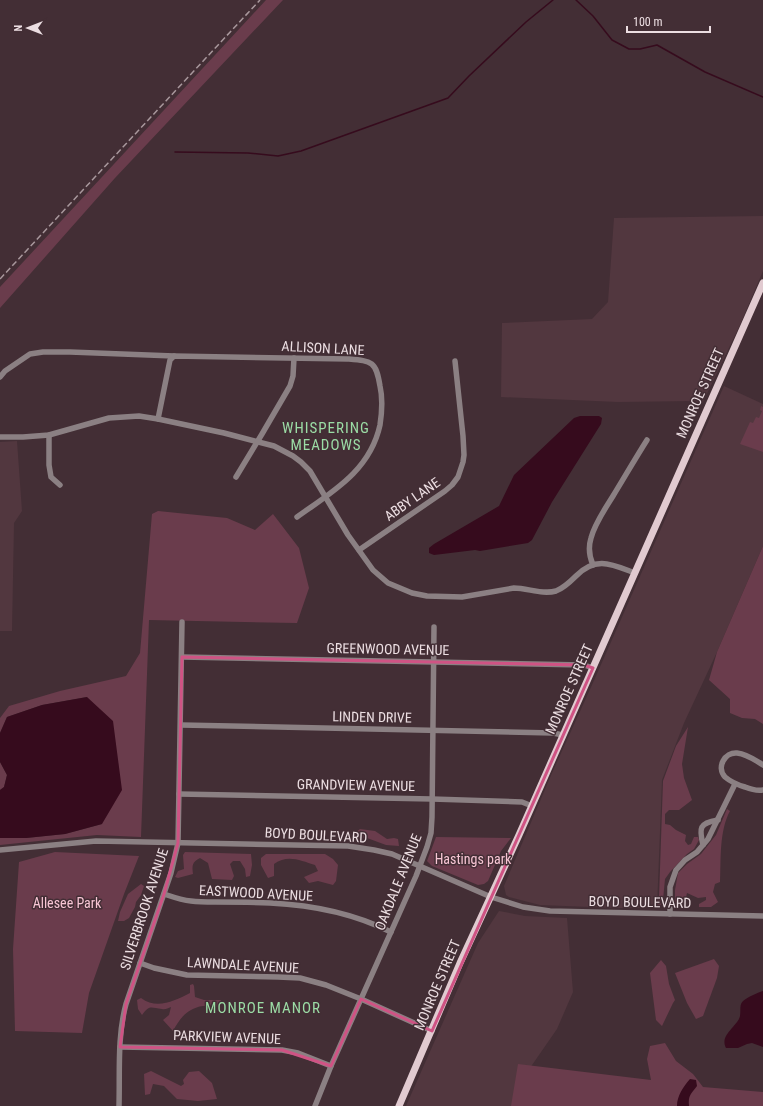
<svg xmlns="http://www.w3.org/2000/svg" width="763" height="1106" font-family="'Roboto Condensed',sans-serif">
	<style>
		.built { fill: #52373f }
		.green { fill: #6a3c4c }
		.water { fill: #360b1d }
		.lines { fill: none; stroke-linecap: round; stroke-linejoin: round }
		.stream { stroke: #360b1d; stroke-width: 1.5 }
		.minor { stroke: #8b8083; stroke-width: 5.5 }
		.major { stroke: #e1cad0; stroke-width: 7 }
		.rail { stroke: #a9989d; stroke-width: 1.5; stroke-dasharray: 6 3; stroke-linecap: butt }
		.marked { fill: none; stroke: #cf5384; stroke-width: 3; stroke-linejoin: round }
		.labels { text-anchor: middle; dominant-baseline: central; stroke-width: 3; stroke-linejoin: round; paint-order: stroke }
		.street-label { font-size: 14px; fill: #ecdee2; stroke: #432e35 }
		.park-label { font-size: 14px; fill: #f7c5d4; stroke: #432e35 }
		.neighbourhood-label { font-size: 15px; letter-spacing: 1px; fill: #9bdca5; stroke: #432e35 }
	</style>
	<rect width="100%" height="100%" fill="#432e35"/>
	<!-- built -->
	<g class="built">
		<polygon points="763,216 763,271 740,325 701,406 695,401 618,402 501,397 502,323 592,319 608,302 614,218"/>
		<polygon points="724,386 763,404 763,546 717,652 684,723 662,780 657,908 616,908 540,905 509,897 506,895 504,886 552,773 592,685"/>
		<polygon points="17,441 22,511 14,523 12,631 0,631 0,442"/>
		<polygon points="499,911 525,916 567,918 573,992 557,1029 521,1081 516,1106 406,1106 478,943"/>
	</g>
	<!-- green -->
	<g class="green">
		<polygon points="266,0 283,0 115,178 0,308 0,287"/>
		<polygon points="761,406 763,407 763,452 740,444 750,422 753,423 756,417 759,418 762,411 760,410"/>
		<polygon points="158,511 227,518 255,530 273,514 299,548 309,588 297,623 149,620 141,837 97,835 0,845 0,838 26,838 65,834 102,824 87,697 42,705 7,717 0,733 0,718 9,706 60,691 126,676 140,653 152,514"/>
		<polygon points="763,546 763,724 755,719 742,718 730,713 730,699 709,680 717,652"/>
		<polygon points="688,727 682,764 684,778 692,800 679,810 669,810 665,814 665,824 670,825 676,830 686,835 685,841 688,845 691,844 694,837 698,837 699,840 694,849 687,854 670,872 665,879 663,900 660,906 655,905 656,900 659,898 663,781 676,746"/>
		<polygon points="0,762 7,775 4,787 0,790"/>
		<path d="M727 809 730 811C719 831 721 860 720 882L715 884 713 892 718 902 711 907H699V904L706 900V897L698 898 687 893 685 902 681 905 675 902V890L678 873 687 864 701 854 716 835Z"/>
		<polygon points="360,829 375,831 387,839 394,838 398,839 399,846 386,845 367,838 356,837 355,833"/>
		<polygon points="436,837 511,838 501,851 488,881 484,884 478,885 432,866 427,861"/>
		<polygon points="55,852 139,856 124,894 89,993 82,1033 15,1031 13,949 19,862"/>
		<path d="M185 852 251 854 252 865 250 876 246 877 245 869 240 861H233L230 864 234 876 232 880 212 879 208 863 200 858C192 862 192 865 193 874L178 878 175 877 178 871 184 869 183 855Z"/>
		<path d="M266 854H325L333 859 338 865 336 881 333 885 318 881 309 883 304 877 318 871 315 865C301 861 288 854 274 864V876L268 878 261 865V858Z"/>
		<polygon points="141,884 144,886 141,895 136,902 135,907 129,918 124,921 118,921 120,912 128,894"/>
		<polygon points="714,959 719,966 717,978 703,1016 696,1019 687,1003 675,973"/>
		<polygon points="661,960 666,966 669,984 675,1000 673,1003 662,1026 656,1020 650,973"/>
		<path d="M193 984 194 986 195 997 204 1000H221L220 1007C213 1007 204 1005 198 1007 185 1011 179 1020 173 1031L163 1020 169 1015 171 1007C168 1008 165 1010 162 1009 151 1008 150 1004 142 1015L138 1009 137 1000 141 998C157 1010 174 1001 190 993V985Z"/>
		<polygon points="665,1043 676,1061 693,1074 703,1087 763,1092 763,1106 511,1106 518,1064 651,1080 647,1059 650,1046"/>
		<polygon points="151,1071 181,1086 184,1084 183,1080 189,1072 199,1071 212,1083 217,1099 198,1101 177,1099 164,1086 153,1084 150,1094 145,1095 144,1074"/>
	</g>
	<!-- water -->
	<g class="water">
		<polygon points="580,416 599,416 602,418 601,424 552,502 532,540 528,543 480,551 475,550 434,555 429,553 429,548 434,544 499,506 514,475 574,418"/>
		<polygon points="87,697 113,721 122,790 102,824 65,834 26,838 0,838 0,790 4,787 7,775 0,762 0,733 7,717 42,705"/>
		<path d="M763 991V1047L752 1043 747 1044 738 1048H726C719 1035 738 1026 740 1016 741 1010 739 1005 743 1001 748 997 757 993 763 991Z"/>
		<path d="M690 1079 696 1080 697 1086C691 1094 688 1095 689 1106H677C677 1096 683 1087 690 1079Z"/>
	</g>
	<g class="lines">
		<!-- stream -->
		<g class="stream">
			<polyline points="576,0 593,16 612,40 629,49 640,49 657,45 705,72 763,97"/>
			<polyline points="175,152 248,153 278,156 301,151 448,98 469,76 526,22 553,0"/>
		</g>
		<!-- minor -->
		<g class="minor">
			<polyline points="0,377 5,371 30,354 43,352 70,352 174,356"/>
			<path d="M158 419 170 360 174 356 348 359C372 361 376 361 380 386 383 399 382 412 380 425 370 471 332 492 297 517"/>
			<polyline points="49,435 49,465 51,477 60,485"/>
			<path d="M0 437H23L49 435 109 418 139 416 158 419 224 433 274 446 293 456 301 462 310 471 348 535 373 570 388 583 412 593 427 596 462 597 514 588C528 588 542 595 556 591 564 588 570 582 576 576 596 556 611 564 635 573"/>
			<polyline points="236,477 262,434 290,386 293,376 294,358"/>
			<polyline points="359,550 445,491 452,485 458,477 463,462 464,455 463,436 455,361"/>
			<path d="M593 565C589 556 588 548 591 538 595 523 605 509 613 496 624 478 635 459 647 440"/>
			<polyline points="182,657 584,665 593,668"/>
			<polyline points="181,725 553,733 563,735"/>
			<path d="M763 765C755 760 747 754 737 753 725 752 716 767 725 777 731 782 738 785 745 787 750 789 757 791 763 790"/>
			<polyline points="179,794 432,799 522,802 532,806"/>
			<path d="M703 845C699 828 699 823 718 820"/>
			<polyline points="0,850 96,841 348,846 374,850 392,854 491,897 523,907 550,911 763,916"/>
			<path d="M164 894C173 897 181 900 191 901 199 902 207 902 215 902 233 902 252 902 270 903 312 905 353 913 391 932"/>
			<polyline points="670,914 670,887 676,870 685,860 697,852 708,839 735,784"/>
			<polyline points="140,963 154,968 187,975 278,977 300,978 326,985 361,999 432,1031"/>
			<polyline points="120,1047 282,1050 298,1053 331,1066"/>
			<path d="M119 1106C120 1072 117 1037 126 1004L171 873 178 843 182 622"/>
			<polyline points="315,1106 331,1066 416,876 427,847 431,833 432,817 434,627"/>
		</g>
		<!-- major -->
		<polyline class="major" points="399,1106 460,963 519,835 763,283"/>
		<!-- rail -->
		<polyline class="rail" points="0,279 260,0"/>
	</g>
	<!-- marked area -->
	<path class="marked" d="M182 657 584 665 593 668 432 1031 361 999 331 1066 282 1050 120 1047 126 1004 164 894 178 843Z"/>
	<g class="labels">
		<!-- street labels -->
		<g class="street-label">
			<text transform="translate(323 348) rotate(3)">ALLISON LANE</text>
			<text transform="translate(700 393) rotate(-66)">MONROE STREET</text>
			<text transform="translate(412 499) rotate(-35)">ABBY LANE</text>
			<text transform="translate(388 649) rotate(1)">GREENWOOD AVENUE</text>
			<text transform="translate(569 689) rotate(-66)">MONROE STREET</text>
			<text transform="translate(372 717) rotate(1)">LINDEN DRIVE</text>
			<text transform="translate(356 785) rotate(1)">GRANDVIEW AVENUE</text>
			<text transform="translate(316 835) rotate(3)">BOYD BOULEVARD</text>
			<text transform="translate(398 882) rotate(-68)">OAKDALE AVENUE</text>
			<text transform="translate(256 893) rotate(3)">EASTWOOD AVENUE</text>
			<text transform="translate(640 902) rotate(1)">BOYD BOULEVARD</text>
			<text transform="translate(144 909) rotate(-72)">SILVERBROOK AVENUE</text>
			<text transform="translate(243 965) rotate(3)">LAWNDALE AVENUE</text>
			<text transform="translate(437 985) rotate(-67)">MONROE STREET</text>
			<text transform="translate(227 1037) rotate(2)">PARKVIEW AVENUE</text>
		</g>
		<!-- park labels -->
		<g class="park-label">
			<text x="473" y="859">Hastings park</text>
			<text x="67" y="903">Allesee Park</text>
		</g>
		<!-- neighbourhood labels -->
		<g class="neighbourhood-label">
			<text x="326" y="428">WHISPERING<tspan x="326" dy="17">MEADOWS</tspan></text>
			<text x="263" y="1008">MONROE MANOR</text>
		</g>
	</g>
	<!-- north arrow -->
	<g transform="translate(28 28) rotate(270)" stroke="#432e35" stroke-width="3" paint-order="stroke">
	<path d="M0-3L7 15L0 10L-7 15Z" fill="#ecdee2"/>
	<text y="-6" font-size="11" font-weight="bold" text-anchor="middle" fill="#ecdee2">N</text>
	</g>
	<!-- scale -->
	<path d="M627 26v6h83v-6" fill="none" stroke="#ecdee2" stroke-width="2"/>
	<text x="633" y="26" font-size="12" fill="#ecdee2" stroke="#432e35" stroke-width="3" paint-order="stroke">100 m</text>
</svg>
